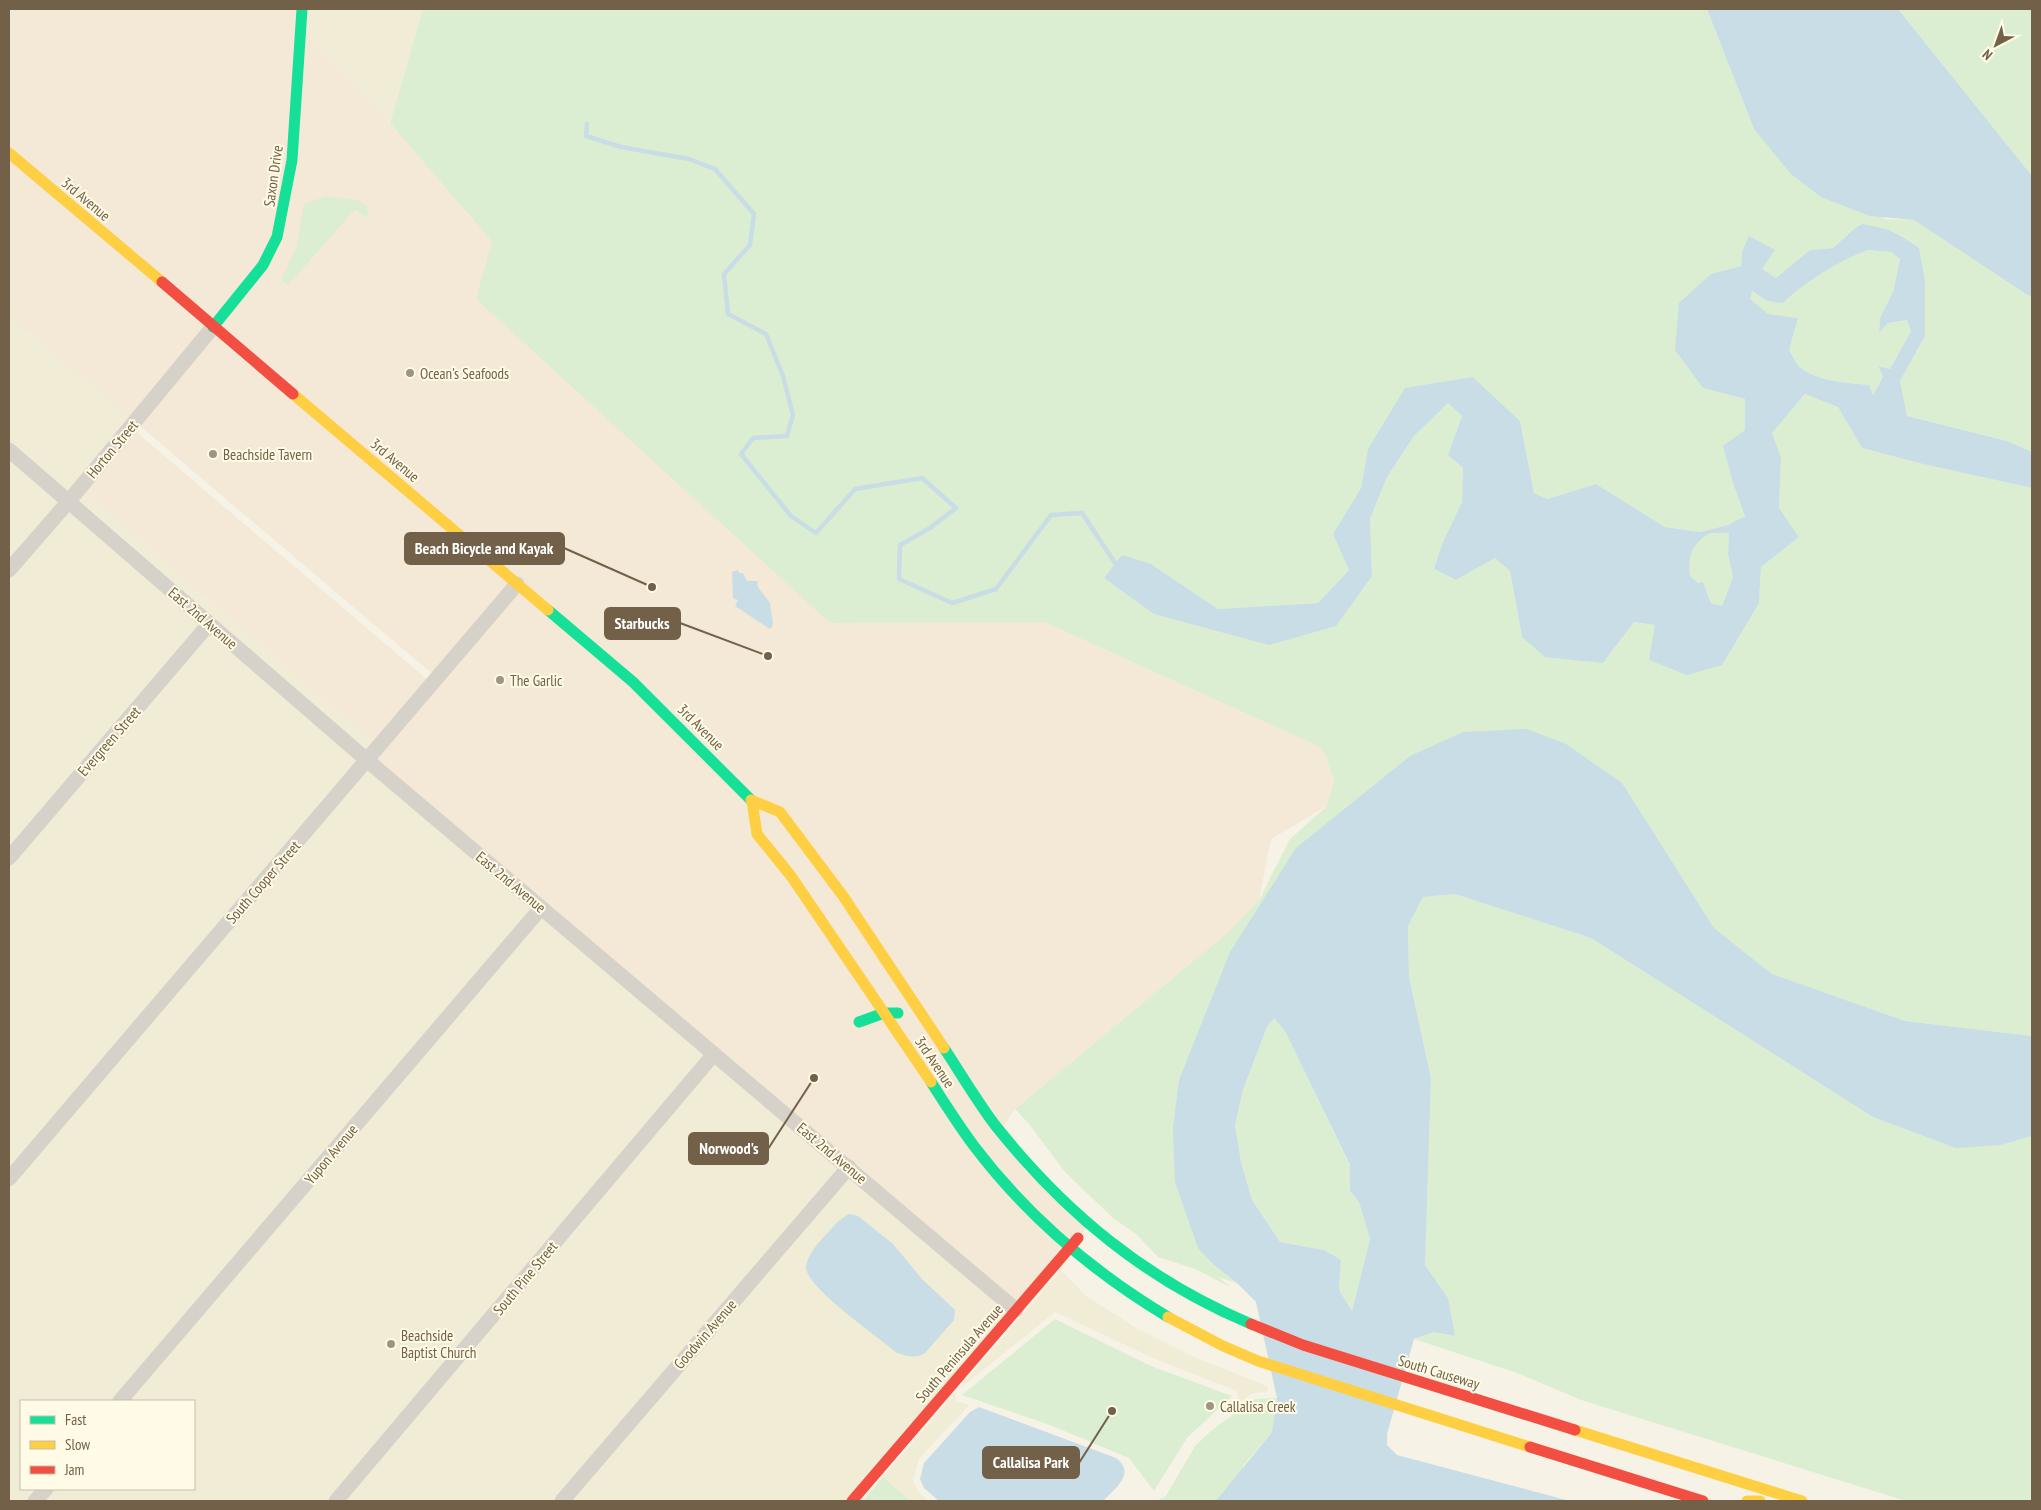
<svg xmlns="http://www.w3.org/2000/svg" width="2041" height="1510" font-family="'PT Sans Narrow',sans-serif">
	<style>
		.residential { fill: #f1ecd6; fill-rule: evenodd }
		.commercial { fill: #f4e8d6 }
		.green { fill: #dceed1 }
		.water { fill: #c8dde5; fill-rule: evenodd }
		.lines { fill: none; stroke-linecap: round; stroke-linejoin: round }
		.stream { stroke: #c8dde5; stroke-width: 4.5 }
		.street { stroke: #d7d2c9; stroke-width: 15 }
		.fast { stroke: #16e098; stroke-width: 11 }
		.slow { stroke: #ffcf43; stroke-width: 11 }
		.jam { stroke: #f24e42; stroke-width: 11 }
		.poi-dot { fill: #a0947f; stroke: #fffbe6; stroke-width: 2 }
		.labels { text-anchor: middle; dominant-baseline: central; stroke-width: 4; stroke-linejoin: round; paint-order: stroke }
		.street-label { font-size: 15px; fill: #726148; stroke: #fffbe6 }
		.poi-label { font-size: 15px; fill: #726148; stroke: #fffbe6; text-anchor: start }
		.leader { fill: none; stroke: #726148; stroke-width: 2 }
		.callout-dot { fill: #726148; stroke: #fffbe6; stroke-width: 2 }
		.callout { fill: #726148; stroke: #726148; stroke-width: 2 }
		.callout-label { font-size: 16px; text-anchor: middle; font-weight: bold; fill: #fff }
	</style>
	<rect width="100%" height="100%" fill="#f6f3e6"/>
	<!-- residential -->
	<g class="residential">
		<polygon points="302,9 423,9 390,123 301,28"/>
		<path d="M9 314 135 421 69 500 1016 1310 852 1501H9ZM21 1401H194V1489H21Z"/>
		<polygon points="84,492 374,744 368,751 78,499"/>
		<polygon points="1061,1270 1086,1296 1138,1329 1194,1357 1267,1386 1268,1392 1253,1393 1221,1415 1238,1399 1237,1391 1155,1359 1055,1312 957,1391 955,1397 957,1401 969,1405 919,1459 913,1481 918,1491 928,1501 910,1501 883,1477"/>
	</g>
	<!-- commercial -->
	<g class="commercial">
		<polygon points="9,9 302,9 301,28 390,123 830,623 1044,622 1318,746 1327,758 1334,781 1327,806 1271,839 1259,900 1226,934 1015,1109 1001,1130 1089,1225 1016,1310 368,761 437,678 9,315"/>
		<polygon points="135,431 428,680 374,744 84,492"/>
	</g>
	<!-- green -->
	<g class="green">
		<path d="M423 9H1707L1754 129 1885 219 1914 220 2032 298V452L2007 441 1907 416 1900 381 1925 336 1919 248C1891 226 1889 229 1854 229L1833 248 1810 250 1776 278 1762 269 1742 252 1741 266 1711 274 1703 388 1745 399V430L1734 486 1745 516 1728 525 1700 532 1665 527 1596 484 1547 499 1534 493 1520 421 1473 377 1368 449 1361 488 1333 534 1349 570 1318 603 1218 609 1151 564 1104 578 1123 591 1269 645 1372 576 1370 519 1387 477 1414 436 1448 403 1462 416 1448 455 1463 468 1462 502 1442 544 1434 569 1456 580 1495 558 1510 571 1522 637 1603 663 1634 622 1655 625 1759 603 1761 567 1799 537 1779 508 1781 457 1772 433 1805 394 1838 407 1862 448 1923 464 2032 488V1036L1905 1021 1772 974 1714 928 1661 845 1410 756 1356 800 1230 952 1214 1265 1237 1283 1218 1277 1232 1288 1195 1269 1158 1257 1136 1234 1113 1218 1065 1172 1029 1124 1015 1109 1226 934 1259 900 1290 839 1327 806 1334 781 1327 758 1318 746 1044 622 830 623 476 299 492 241 390 123Z"/>
		<polygon points="1898,9 2032,9 2032,176"/>
		<polygon points="326,196 357,200 367,206 368,214 365,217 355,209 288,285 281,280 297,246 304,204"/>
		<path d="M1868 250 1891 252 1900 258 1893 292 1880 318 1879 333 1888 323 1907 320 1911 331 1890 369 1878 366 1883 377 1872 396 1869 385C1848 383 1811 381 1797 364 1794 360 1792 354 1789 350L1798 318 1768 314 1750 300 1751 291 1767 301 1783 303C1805 282 1840 260 1868 250Z"/>
		<path d="M1710 533H1729L1728 554 1733 577 1722 606 1711 603 1707 591 1690 576C1688 555 1692 544 1710 533Z"/>
		<polygon points="1455,894 1591,938 1873,1117 2001,1145 2032,1136 2032,1501 1906,1501 1581,1400 1520,1374 1414,1339 1434,1332 1454,1336 1448,1298 1425,1265 1431,1078 1409,977 1408,926 1423,897"/>
		<polygon points="1274,1017 1285,1031 1350,1166 1350,1191 1359,1202 1370,1239 1352,1311 1339,1290 1341,1260 1324,1250 1280,1242 1252,1200 1241,1162 1235,1125 1243,1090 1267,1027"/>
		<polygon points="1055,1319 1151,1366 1232,1396 1187,1438 1154,1491 1129,1458 1050,1425 962,1395"/>
		<polygon points="1277,1398 1272,1432 1243,1466 1242,1501 1156,1501 1166,1496 1195,1446 1212,1430 1255,1399"/>
		<polygon points="883,1477 910,1501 863,1501"/>
	</g>
	<!-- water -->
	<g class="water">
		<polygon points="1707,9 1898,9 2032,176 2032,298 1914,220 1870,216 1821,197 1791,174 1754,129"/>
		<path d="M1862 224C1889 229 1897 231 1919 248L1925 281V336L1900 381 1907 416 2007 441 2032 452V488L1923 464 1862 448 1838 407 1805 394 1772 433 1781 457 1779 508 1799 537 1761 567 1759 603 1722 665 1687 675 1649 660 1655 625 1634 622 1603 663 1545 657 1522 637 1510 571 1495 558 1456 580 1434 569 1442 544 1462 502 1463 468 1448 455 1462 416 1448 403 1414 436 1387 477 1370 519 1372 576 1336 626 1269 645 1154 614 1104 578 1122 555 1151 564 1218 609 1318 603 1349 570 1333 534 1361 488 1368 449 1405 388 1473 377 1520 421 1534 493 1547 499 1596 484 1665 527 1700 532 1728 525 1745 516 1734 486 1723 446 1745 430V399L1703 388 1675 350 1679 303 1711 274 1741 266 1742 252 1749 236 1775 250 1762 269 1776 278 1810 250 1833 248 1854 229ZM1868 250 1891 252 1900 259 1893 292 1880 318 1879 333 1888 323 1907 320 1911 331 1890 369 1878 366 1883 377 1873 395 1869 385C1848 383 1811 381 1797 364 1794 360 1792 354 1789 350L1798 318 1768 314 1750 299 1752 291 1767 301 1783 303C1805 282 1840 260 1868 250ZM1710 533H1729L1728 554 1733 577 1722 606 1711 603 1703 582 1698 583 1690 576C1688 555 1692 544 1710 533Z"/>
		<polygon points="738,570 739,573 743,573 747,581 758,581 757,586 770,603 773,625 770,629 735,606 738,600 733,598 732,572"/>
		<path d="M1527 729 1566 744 1622 783 1714 928 1772 974 1905 1021 2032 1036V1136L2001 1145 1956 1148 1873 1117 1591 938 1455 894 1423 897 1408 926 1409 977 1431 1078 1425 1265 1448 1298 1455 1336 1434 1332 1414 1339 1387 1434V1445L1397 1455 1570 1501H1216L1272 1432 1277 1398 1256 1302 1237 1283 1214 1265 1198 1248 1175 1182 1173 1128 1179 1080 1230 952 1296 848 1410 756 1463 732ZM1274 1018 1285 1031 1350 1165V1191L1359 1202 1370 1239 1352 1311 1339 1290 1341 1260 1324 1250 1280 1242 1252 1200 1241 1162 1235 1125 1243 1090 1267 1027Z"/>
		<path d="M849 1214 858 1216 893 1244 922 1279 955 1310 954 1320 925 1353C916 1359 907 1356 897 1353 880 1338 805 1287 806 1267 807 1257 815 1247 821 1240 830 1231 837 1220 849 1214Z"/>
		<path d="M979 1407 1116 1458C1136 1474 1116 1487 1103 1501H939L924 1488 920 1479 924 1463 970 1412Z"/>
	</g>
	<g class="lines">
		<!-- stream -->
		<polyline class="stream" points="587,124 586,136 621,147 689,159 715,169 754,214 750,245 724,274 728,314 766,334 783,376 793,415 787,436 753,438 741,454 791,516 816,533 855,489 922,478 956,508 930,528 900,545 899,579 952,603 996,589 1051,515 1082,513 1115,563"/>
		<!-- street -->
		<g class="street">
			<polyline points="9,450 368,761 1016,1310"/>
			<polyline points="9,570 69,501 213,327"/>
			<polyline points="9,858 209,624"/>
			<polyline points="9,1179 517,584"/>
			<polyline points="120,1401 541,908"/>
			<polyline points="35,1501 46,1489"/>
			<polyline points="336,1501 714,1054"/>
			<polyline points="562,1501 849,1167"/>
		</g>
		<!-- fast -->
		<g class="fast">
			<polyline points="213,327 263,265 277,237 292,160 302,9"/>
			<polyline points="548,610 633,682 751,800"/>
			<polyline points="859,1022 884,1013 898,1013"/>
			<path d="M944 1048C961 1074 977 1101 995 1125 1065 1213 1146 1280 1251 1324"/>
			<path d="M931 1082C945 1104 959 1126 974 1146 1027 1216 1093 1272 1168 1317"/>
		</g>
		<!-- slow -->
		<g class="slow">
			<polyline points="9,153 162,282"/>
			<polyline points="293,394 548,610"/>
			<polyline points="751,800 780,812 843,896 944,1048"/>
			<polyline points="752,801 757,834 791,876 931,1082"/>
			<polyline points="1168,1317 1223,1346 1258,1361 1530,1447"/>
			<polyline points="1575,1430 1802,1501"/>
			<polyline points="1747,1501 1760,1501"/>
		</g>
		<!-- jam -->
		<g class="jam">
			<polyline points="162,282 293,394"/>
			<polyline points="1251,1324 1303,1345 1575,1430"/>
			<polyline points="1530,1447 1703,1501"/>
			<polyline points="852,1501 1078,1238"/>
		</g>
	</g>
	<!-- markers -->
	<g class="poi-dot">
		<circle cx="410" cy="373" r="5"/>
		<circle cx="213" cy="454" r="5"/>
		<circle cx="500" cy="680" r="5"/>
		<circle cx="391" cy="1344" r="5"/>
		<circle cx="1210" cy="1406" r="5"/>
	</g>
	<g class="labels">
		<!-- street labels -->
		<g class="street-label">
			<text transform="translate(273 176) rotate(-82)">Saxon Drive</text>
			<text transform="translate(86 199) rotate(40)">3rd Avenue</text>
			<text transform="translate(112 449) rotate(-50)">Horton Street</text>
			<text transform="translate(395 460) rotate(40)">3rd Avenue</text>
			<text transform="translate(203 618) rotate(41)">East 2nd Avenue</text>
			<text transform="translate(701 727) rotate(45)">3rd Avenue</text>
			<text transform="translate(109 741) rotate(-49)">Evergreen Street</text>
			<text transform="translate(263 882) rotate(-49)">South Cooper Street</text>
			<text transform="translate(511 882) rotate(40)">East 2nd Avenue</text>
			<text transform="translate(935 1062) rotate(56)">3rd Avenue</text>
			<text transform="translate(832 1153) rotate(40)">East 2nd Avenue</text>
			<text transform="translate(331 1154) rotate(-50)">Yupon Avenue</text>
			<text transform="translate(525 1278) rotate(-50)">South Pine Street</text>
			<text transform="translate(705 1334) rotate(-49)">Goodwin Avenue</text>
			<text transform="translate(959 1353) rotate(-49)">South Peninsula Avenue</text>
			<text transform="translate(1439 1372) rotate(17)">South Causeway</text>
		</g>
		<!-- poi labels -->
		<g class="poi-label">
			<text x="420" y="373">Ocean's Seafoods</text>
			<text x="223" y="454">Beachside Tavern</text>
			<text x="510" y="680">The Garlic</text>
			<text x="401" y="1335">Beachside<tspan x="401" dy="17">Baptist Church</tspan></text>
			<text x="1220" y="1406">Callalisa Creek</text>
		</g>
	</g>
	<!-- callouts -->
	<path class="leader" d="M652 587L564 548M768 656L680 623M814 1078L768 1149M1112 1411L1079 1463"/>
	<g class="callout-dot">
		<circle cx="652" cy="587" r="5"/>
		<circle cx="768" cy="656" r="5"/>
		<circle cx="814" cy="1078" r="5"/>
		<circle cx="1112" cy="1411" r="5"/>
	</g>
	<g class="callout">
		<rect x="405" y="533" width="159" height="31" rx="5"/>
		<rect x="605" y="608" width="75" height="31" rx="5"/>
		<rect x="689" y="1133" width="79" height="31" rx="5"/>
		<rect x="983" y="1447" width="96" height="31" rx="5"/>
	</g>
	<g class="callout-label">
		<text x="484" y="554">Beach Bicycle and Kayak</text>
		<text x="642" y="629">Starbucks</text>
		<text x="729" y="1154">Norwood's</text>
		<text x="1031" y="1468">Callalisa Park</text>
	</g>
	<!-- border -->
	<rect width="2041" height="1510" fill="none" stroke="#726148" stroke-width="20"/>
	<!-- legend -->
	<rect x="20" y="1400" width="175" height="90" fill="#fffbe6" stroke="#c7bda7"/>
	<rect x="30" y="1416" width="25" height="8" fill="#16e098" stroke="#c7bda7"/>
	<text x="65" y="1425" font-size="15" fill="#726148">Fast</text>
	<rect x="30" y="1441" width="25" height="8" fill="#ffcf43" stroke="#c7bda7"/>
	<text x="65" y="1450" font-size="15" fill="#726148">Slow</text>
	<rect x="30" y="1466" width="25" height="8" fill="#f24e42" stroke="#c7bda7"/>
	<text x="65" y="1475" font-size="15" fill="#726148">Jam</text>
	<!-- north arrow -->
	<g transform="translate(1996 45) rotate(221)" stroke="#fffbe6" stroke-width="4" paint-order="stroke">
	<path d="M0-4L9 19L0 12L-9 19Z" fill="#726148"/>
	<text y="-8" font-size="14" font-weight="bold" text-anchor="middle" fill="#726148">N</text>
	</g>
</svg>
